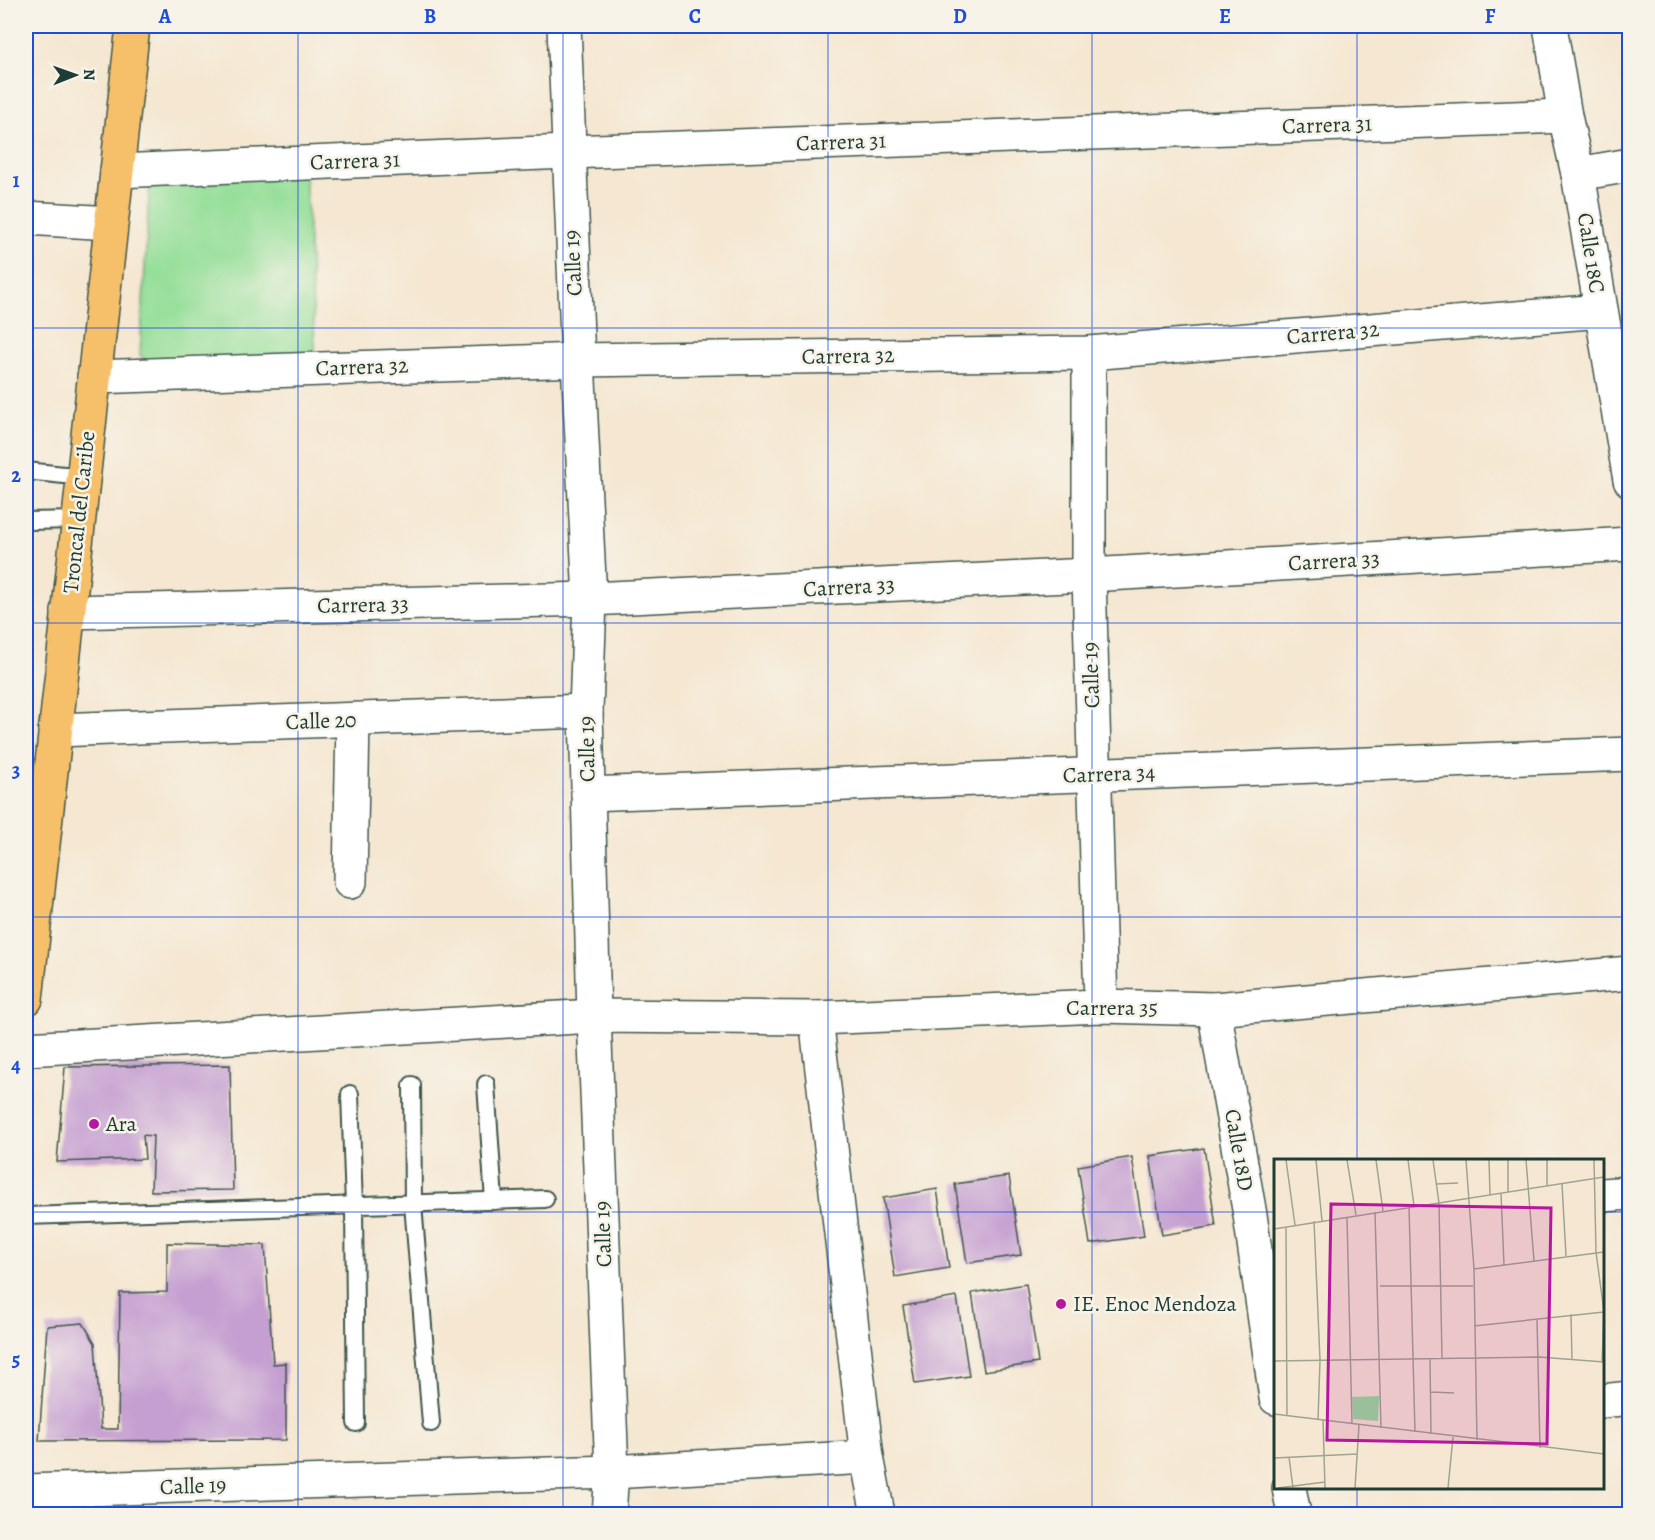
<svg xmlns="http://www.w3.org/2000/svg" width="1655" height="1540" font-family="Alegreya,serif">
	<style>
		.green { fill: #96df9a; stroke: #5a8e67; stroke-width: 1.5 }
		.building { fill: #c59fd1 }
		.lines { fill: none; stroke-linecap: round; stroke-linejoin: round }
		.service-casing { stroke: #3f564c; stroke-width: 20 }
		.minor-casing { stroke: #3f564c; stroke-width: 36 }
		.primary-casing { stroke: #3f564c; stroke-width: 36 }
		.service { stroke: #fff; stroke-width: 16 }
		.minor { stroke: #fff; stroke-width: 33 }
		.primary { stroke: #f6c06b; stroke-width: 33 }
		.grid { fill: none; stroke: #1d4ed8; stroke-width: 1.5; stroke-opacity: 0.55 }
		.poi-dot { fill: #b5179e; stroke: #f7f3e8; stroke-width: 2 }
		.labels { text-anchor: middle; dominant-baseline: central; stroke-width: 5; stroke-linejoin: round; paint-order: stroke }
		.street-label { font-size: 22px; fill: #1f3d34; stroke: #f7f3e8 }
		.poi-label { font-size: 22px; fill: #1f3d34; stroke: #f7f3e8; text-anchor: start }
		.inset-road { fill: none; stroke: #9fa392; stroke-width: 1.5 }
		.view { fill: #b5179e; fill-opacity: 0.15; stroke: #b5179e; stroke-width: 3 }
		.inset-edge { fill: none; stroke: #1f3d34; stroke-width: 3 }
		.neatline { fill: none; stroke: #1d4ed8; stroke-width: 2 }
		.grid-label { font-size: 20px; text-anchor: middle; font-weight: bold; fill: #1d4ed8 }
	</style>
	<rect width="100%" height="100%" fill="#f7f3e8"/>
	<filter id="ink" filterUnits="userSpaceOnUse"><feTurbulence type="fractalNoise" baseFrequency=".0167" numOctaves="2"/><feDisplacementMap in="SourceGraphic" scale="12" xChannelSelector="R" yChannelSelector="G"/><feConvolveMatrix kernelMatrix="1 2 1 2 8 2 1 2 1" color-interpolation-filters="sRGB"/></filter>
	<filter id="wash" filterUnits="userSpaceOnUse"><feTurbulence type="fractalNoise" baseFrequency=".008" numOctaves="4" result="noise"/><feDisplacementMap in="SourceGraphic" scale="24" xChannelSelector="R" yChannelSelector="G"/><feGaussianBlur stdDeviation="1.35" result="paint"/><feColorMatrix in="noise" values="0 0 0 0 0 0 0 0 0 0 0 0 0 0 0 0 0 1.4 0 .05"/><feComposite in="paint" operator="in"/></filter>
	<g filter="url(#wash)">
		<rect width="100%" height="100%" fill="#f5e7d1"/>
		<!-- green -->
		<polygon class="green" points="305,173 316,363 157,371 140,355 150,178"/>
		<g id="blocks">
			<!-- building -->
			<g class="building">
				<polygon points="230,1065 233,1190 151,1191 153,1136 143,1135 145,1159 57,1162 65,1067"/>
				<polygon points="1204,1148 1216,1226 1162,1235 1150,1156"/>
				<polygon points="1132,1157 1144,1236 1090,1244 1078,1166"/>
				<polygon points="1009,1176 1021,1255 967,1263 955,1184"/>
				<polygon points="937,1189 949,1268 895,1277 883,1198"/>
				<polygon points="167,1243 265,1245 273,1364 286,1363 286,1440 39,1441 47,1326 83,1323 95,1343 101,1429 118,1429 120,1293 167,1292"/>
				<polygon points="1026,1284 1038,1363 984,1371 972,1293"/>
				<polygon points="957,1297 969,1376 915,1384 903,1306"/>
			</g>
		</g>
	</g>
	<g filter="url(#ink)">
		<use href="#blocks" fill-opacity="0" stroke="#3f564c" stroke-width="1.5"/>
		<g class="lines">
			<!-- service casing -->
			<g class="service-casing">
				<g id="service">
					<polyline points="26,471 83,477"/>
					<polyline points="26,521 79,520"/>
					<polyline points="486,1084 494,1201"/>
					<polyline points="412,1085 413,1204 431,1423"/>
					<polyline points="350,1094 354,1206 356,1423"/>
					<polyline points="26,1216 545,1199"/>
				</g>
			</g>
			<!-- minor casing -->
			<g class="minor-casing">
				<g id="minor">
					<polyline points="564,26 578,360 590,599 586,711 594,1016 612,1472 609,1514"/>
					<polyline points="1550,26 1565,116 1578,174 1630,480"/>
					<polyline points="117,171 568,152 1565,116"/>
					<polyline points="1578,174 1630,165"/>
					<polyline points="26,218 111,223"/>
					<polyline points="1089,353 1089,575 1101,1006"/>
					<polyline points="94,377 578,360 1089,353 1601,311"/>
					<polyline points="68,612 590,599 1089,575 1630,544"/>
					<polyline points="55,730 586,711"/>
					<polyline points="588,794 1630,754"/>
					<polyline points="350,882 353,720"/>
					<polyline points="1214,1009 1250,1215 1276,1398"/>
					<polyline points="816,1018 867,1457 878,1514"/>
					<polyline points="26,1049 594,1016 816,1018 1101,1006 1214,1009 1630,973"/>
					<polyline points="1602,1195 1630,1193"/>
					<polyline points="1602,1401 1630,1398"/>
					<polyline points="1289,1488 1294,1514"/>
					<polyline points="26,1491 612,1472 867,1457"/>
				</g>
			</g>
			<!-- primary casing -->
			<g class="primary-casing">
				<polyline id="primary" points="26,999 133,26"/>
			</g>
			<!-- service -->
			<use href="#service" class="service"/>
			<!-- minor -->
			<use href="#minor" class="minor"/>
			<!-- primary -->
			<use href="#primary" class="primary"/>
		</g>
	</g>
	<!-- grid -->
	<path class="grid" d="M298 26V1514M563 26V1514M828 26V1514M1092 26V1514M1357 26V1160M26 328H1630M26 623H1630M26 917H1630M26 1212H1276M1602 1212H1630M1357 1488V1514"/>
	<!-- markers -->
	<g class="poi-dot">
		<circle cx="94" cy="1124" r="6"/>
		<circle cx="1061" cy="1304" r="6"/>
	</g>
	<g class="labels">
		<!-- street labels -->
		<g class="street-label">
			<text transform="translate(1327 125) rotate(-2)">Carrera 31</text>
			<text transform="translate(841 142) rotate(-2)">Carrera 31</text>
			<text transform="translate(355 161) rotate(-2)">Carrera 31</text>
			<text transform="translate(1591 253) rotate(81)">Calle 18C</text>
			<text transform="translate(573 263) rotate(-93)">Calle 19</text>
			<text transform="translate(1333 333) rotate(-5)">Carrera 32</text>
			<text transform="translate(848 356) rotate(-1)">Carrera 32</text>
			<text transform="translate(362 367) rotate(-2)">Carrera 32</text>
			<text transform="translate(79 512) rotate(-84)">Troncal del Caribe</text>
			<text transform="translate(1334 561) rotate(-3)">Carrera 33</text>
			<text transform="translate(849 587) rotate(-3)">Carrera 33</text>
			<text transform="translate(363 605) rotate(-1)">Carrera 33</text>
			<text transform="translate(1091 675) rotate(-92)">Calle 19</text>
			<text transform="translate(321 721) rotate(-2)">Calle 20</text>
			<text transform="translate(587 749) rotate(-91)">Calle 19</text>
			<text transform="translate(1109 774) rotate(-2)">Carrera 34</text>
			<text x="1112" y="1008">Carrera 35</text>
			<text transform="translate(1239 1150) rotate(80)">Calle 18D</text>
			<text transform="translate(603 1234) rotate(-92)">Calle 19</text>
			<text transform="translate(193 1486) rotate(-2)">Calle 19</text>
		</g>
		<!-- poi labels -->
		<g class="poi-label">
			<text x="106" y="1124">Ara</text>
			<text x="1073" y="1304">IE. Enoc Mendoza</text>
		</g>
	</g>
	<!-- overview -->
	<g transform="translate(1274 1159)">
		<rect width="330" height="330" fill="#f5e7d1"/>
		<path d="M105 237 104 262 79 260 78 238Z" fill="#96df9a"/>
		<path class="inset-road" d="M12 1 21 66M42 1 48 62M73 1 82 56M102 1 109 52M134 1 140 47M159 1 165 44 168 199M192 1 200 110 203 281M215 1 216 36M234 1V33M252 1 260 102M273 1V27M320 1 322 93 330 153 328 203M162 25 184 24M288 25 292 97M227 34 230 106M135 48 141 273M101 53 107 269M73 58 78 265M40 62 46 201 44 261M12 68 13 257M0 70 330 18M200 110 330 93M106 127H199M297 155 298 201M263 161 266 289M200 167 330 153M156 199 157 275M0 202 265 198 330 203M157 233 180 234M0 255 330 295M49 261 51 329M15 298 19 329M0 299 83 295M4 329 51 323M81 329 85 266M174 329 179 278"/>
		<path class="view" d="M57 45 277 49 273 285 53 281Z"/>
		<rect width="330" height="330" class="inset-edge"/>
	</g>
	<!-- margin -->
	<rect width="1655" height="1540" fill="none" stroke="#f7f3e8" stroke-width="66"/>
	<!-- north arrow -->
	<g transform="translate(75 75) rotate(89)" stroke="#f7f3e8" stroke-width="4.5" paint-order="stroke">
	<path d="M0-4.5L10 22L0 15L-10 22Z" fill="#1f3d34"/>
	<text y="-9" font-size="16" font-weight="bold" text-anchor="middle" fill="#1f3d34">N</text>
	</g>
	<rect x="33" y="33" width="1589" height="1474" class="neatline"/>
	<g class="grid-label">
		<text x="165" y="23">A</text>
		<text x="430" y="23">B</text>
		<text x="695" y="23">C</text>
		<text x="960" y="23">D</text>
		<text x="1225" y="23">E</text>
		<text x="1490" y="23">F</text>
		<text x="16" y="187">1</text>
		<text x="16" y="482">2</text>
		<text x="16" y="777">3</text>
		<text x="16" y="1072">4</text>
		<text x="16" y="1366">5</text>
	</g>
</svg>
